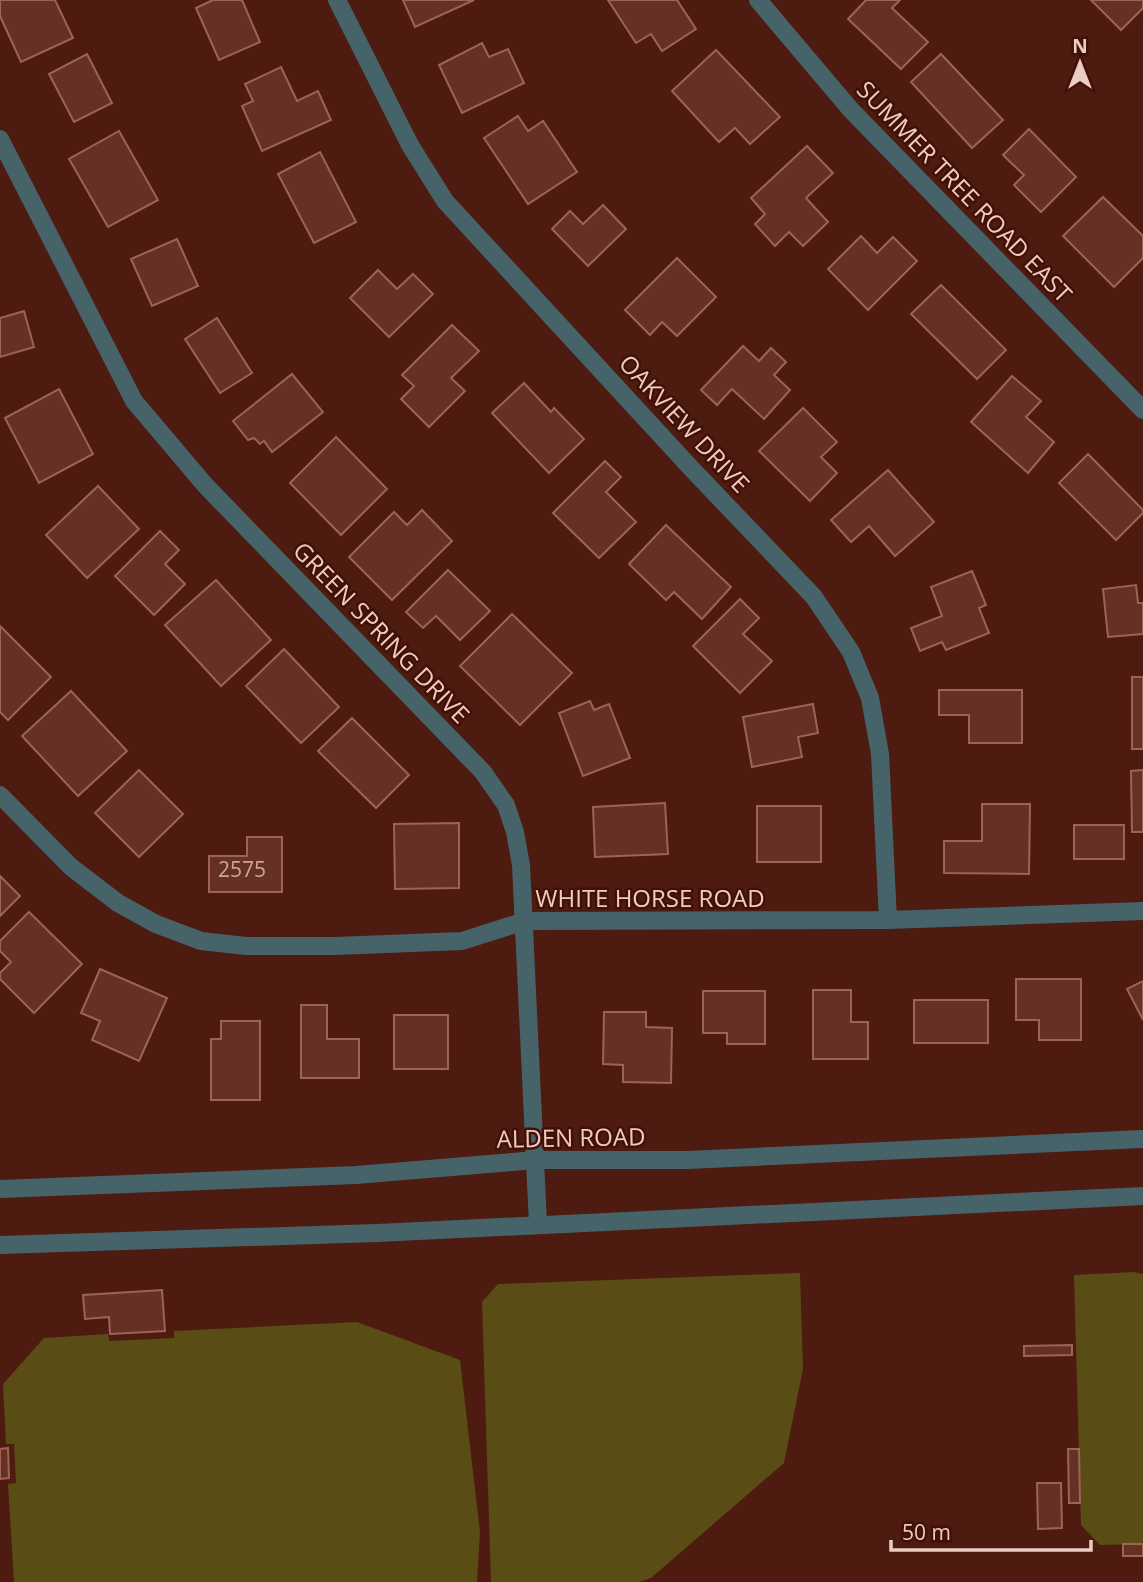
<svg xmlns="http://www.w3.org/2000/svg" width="1143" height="1582" font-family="'Open Sans',sans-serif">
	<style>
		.green { fill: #5a4c15 }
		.building { fill: #663125; stroke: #9e6356; stroke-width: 2 }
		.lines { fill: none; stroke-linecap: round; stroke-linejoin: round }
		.minor { stroke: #46636a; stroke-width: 18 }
		.labels { text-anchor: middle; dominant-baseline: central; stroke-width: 5; stroke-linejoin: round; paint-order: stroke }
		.number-label { font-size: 21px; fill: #cba59c }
		.street-label { font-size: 24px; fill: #edccc4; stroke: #421006 }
	</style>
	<rect width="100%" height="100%" fill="#4d1b10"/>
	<!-- green -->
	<g class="green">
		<polygon points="1134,1272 1143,1274 1143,1544 1100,1545 1081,1525 1074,1275"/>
		<polygon points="800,1273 803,1369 784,1463 651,1578 639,1582 491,1582 482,1302 498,1284"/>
		<polygon points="357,1322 460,1360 480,1532 477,1582 14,1582 8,1484 16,1483 14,1444 6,1444 3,1384 44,1338 108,1334 109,1341 174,1338 174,1331"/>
	</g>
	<!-- building -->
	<g class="building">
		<polygon points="0,0 55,0 73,38 21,62 0,16"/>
		<polygon points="213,0 242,0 260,42 219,60 196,8"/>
		<polygon points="403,0 474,0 415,27"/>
		<polygon points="608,0 677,0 696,29 662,51 651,34 636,43"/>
		<polygon points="866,0 900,0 892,8 928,42 901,69 848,19"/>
		<polygon points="1091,0 1143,0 1143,8 1121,30"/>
		<polygon points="482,43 489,57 508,49 524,83 462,113 439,65"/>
		<polygon points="716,50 780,117 750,144 735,128 719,142 672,91"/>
		<polygon points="87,54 112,103 74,122 49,74"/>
		<polygon points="941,54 1003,120 972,148 911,82"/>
		<polygon points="281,67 297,101 318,91 331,120 262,151 242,106 253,101 245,84"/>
		<polygon points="518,116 528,131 543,121 577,172 528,204 484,138"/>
		<polygon points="1029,129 1076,177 1041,212 1014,185 1024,175 1003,155"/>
		<polygon points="119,131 158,200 108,227 69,159"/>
		<polygon points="807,146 833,173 806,198 828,222 803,246 789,232 775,246 755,224 765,214 751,198"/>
		<polygon points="320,152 356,222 314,243 278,174"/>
		<polygon points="1103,197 1143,236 1143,258 1114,287 1063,236"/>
		<polygon points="603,205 626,229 588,266 552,229 570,211 583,224"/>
		<polygon points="861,236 877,253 893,237 917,261 868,310 828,269"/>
		<polygon points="177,239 198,286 152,306 131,259"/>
		<polygon points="677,258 716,297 677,336 662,322 650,335 625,310"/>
		<polygon points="378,270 397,289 413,274 433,294 389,337 350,298"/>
		<polygon points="941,285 1006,350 977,379 911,314"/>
		<polygon points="24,311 34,347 0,357 0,318"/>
		<polygon points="217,318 252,373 220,393 185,339"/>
		<polygon points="452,325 479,351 451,378 465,391 429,427 401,399 414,386 402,375"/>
		<polygon points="743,346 759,361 771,348 786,362 774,375 790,390 764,419 732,389 717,405 701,390"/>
		<polygon points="292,374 323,412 272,452 264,441 260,444 254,438 248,440 233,421"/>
		<polygon points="1012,376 1041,401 1026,417 1054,442 1028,473 971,422"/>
		<polygon points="524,383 551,412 554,408 584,439 549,473 492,413"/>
		<polygon points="59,389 93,454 39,483 5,418"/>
		<polygon points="803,408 837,442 821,457 837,473 810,501 759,451"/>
		<polygon points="336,437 387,489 341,535 290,483"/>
		<polygon points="1088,454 1143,510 1143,513 1116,540 1059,483"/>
		<polygon points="605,461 621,477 606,492 636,522 599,558 553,513"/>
		<polygon points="888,470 934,522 895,556 869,526 851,542 831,520"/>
		<polygon points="98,486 139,529 87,578 46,535"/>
		<polygon points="422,510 452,541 392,600 349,557 394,512 407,525"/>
		<polygon points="666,525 731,587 702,619 674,592 666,600 629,564"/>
		<polygon points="160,531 179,550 165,564 185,584 154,615 115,576"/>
		<polygon points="448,570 490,611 460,640 436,616 423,628 406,612"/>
		<polygon points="972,571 986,605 979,608 989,633 946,650 942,642 920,651 911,628 942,616 931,587"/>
		<polygon points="216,580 271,640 221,686 165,625"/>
		<polygon points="1136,585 1138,603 1143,603 1143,634 1108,637 1103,589"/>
		<polygon points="740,599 759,618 743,634 772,661 740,693 693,646"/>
		<polygon points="512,614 572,673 520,725 460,666"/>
		<polygon points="0,626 51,677 8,720 0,712"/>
		<polygon points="284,649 339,707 301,743 246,686"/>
		<rect x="1132" y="677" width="11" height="72"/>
		<polygon points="939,690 1022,690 1022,743 969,743 969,715 939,715"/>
		<polygon points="71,691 127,751 78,796 22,736"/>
		<polygon points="590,701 594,710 609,704 630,758 583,776 559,713"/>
		<polygon points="813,704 818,733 798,737 802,757 752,767 743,717"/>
		<polygon points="352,718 409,775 376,808 318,751"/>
		<polygon points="139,770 183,814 139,857 95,813"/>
		<polygon points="1143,770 1143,832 1132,832 1131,771"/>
		<polygon points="665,803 668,854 595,857 593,807"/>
		<polygon points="982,804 1030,804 1029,874 944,873 944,841 982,841"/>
		<rect x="757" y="806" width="64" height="56"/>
		<polygon points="459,823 459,888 395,889 394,824"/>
		<rect x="1074" y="825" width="50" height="34"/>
		<polygon points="247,837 282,837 282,892 209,892 209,856 247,856"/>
		<polygon points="0,876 20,896 0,916"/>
		<polygon points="29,912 82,964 34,1013 0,979 0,973 11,962 0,951 0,941"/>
		<polygon points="100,969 167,998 139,1061 92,1040 100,1021 81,1013"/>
		<polygon points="1016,979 1081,979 1081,1040 1039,1040 1039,1020 1016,1020"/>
		<polygon points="1143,981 1143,1020 1127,989"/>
		<polygon points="813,990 851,990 851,1022 868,1022 868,1059 813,1059"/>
		<polygon points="703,991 765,991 765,1044 727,1044 727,1033 703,1033"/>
		<rect x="914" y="1000" width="74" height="43"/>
		<polygon points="301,1005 327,1005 327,1039 359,1039 359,1078 301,1078"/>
		<polygon points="604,1012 646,1012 646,1027 672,1028 671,1083 623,1082 623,1065 603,1064"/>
		<rect x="394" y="1015" width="54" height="54"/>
		<polygon points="221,1021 260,1021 260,1100 211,1100 211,1039 221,1039"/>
		<polygon points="162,1290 165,1331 110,1334 109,1317 85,1319 83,1295"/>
		<polygon points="1072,1345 1072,1355 1024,1356 1024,1346"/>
		<polygon points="8,1448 9,1478 0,1479 0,1449"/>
		<polygon points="1068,1449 1079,1449 1080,1503 1069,1503"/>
		<polygon points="1037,1483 1061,1483 1062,1528 1038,1529"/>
		<rect x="1123" y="1544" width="20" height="12"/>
	</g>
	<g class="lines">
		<!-- minor -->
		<g class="minor">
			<polyline points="337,0 410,145 445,201 690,467 814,597 851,652 870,698 880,754 888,920"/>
			<polyline points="758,0 851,110 1143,410"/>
			<polyline points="0,139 134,401 205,485 483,772 506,805 515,832 521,865 538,1224"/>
			<polyline points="0,795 71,867 118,903 156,924 201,941 246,946 336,946 462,941 525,921 888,920 1143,911"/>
			<polyline points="0,1189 356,1175 536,1160 688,1160 1143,1139"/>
			<polyline points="0,1245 377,1233 1143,1196"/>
		</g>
	</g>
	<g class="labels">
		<!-- number labels -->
		<g class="number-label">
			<text x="242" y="869">2575</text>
		</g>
		<!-- street labels -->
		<g class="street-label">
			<text transform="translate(965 191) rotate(46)">SUMMER TREE ROAD EAST</text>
			<text transform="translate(685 423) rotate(47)">OAKVIEW DRIVE</text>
			<text transform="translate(382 632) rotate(46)">GREEN SPRING DRIVE</text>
			<text x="650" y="897">WHITE HORSE ROAD</text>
			<text transform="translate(571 1137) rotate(-1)">ALDEN ROAD</text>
		</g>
	</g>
	<!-- north arrow -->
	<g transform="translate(1080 63)" stroke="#421006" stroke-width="5" paint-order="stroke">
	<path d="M0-5L12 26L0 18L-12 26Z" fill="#edccc4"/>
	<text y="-10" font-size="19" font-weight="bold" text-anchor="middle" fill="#edccc4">N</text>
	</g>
	<!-- scale -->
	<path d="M891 1540v10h200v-10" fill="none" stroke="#edccc4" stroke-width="3.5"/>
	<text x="902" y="1540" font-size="21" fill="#edccc4" stroke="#421006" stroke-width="5" paint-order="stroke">50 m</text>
</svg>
